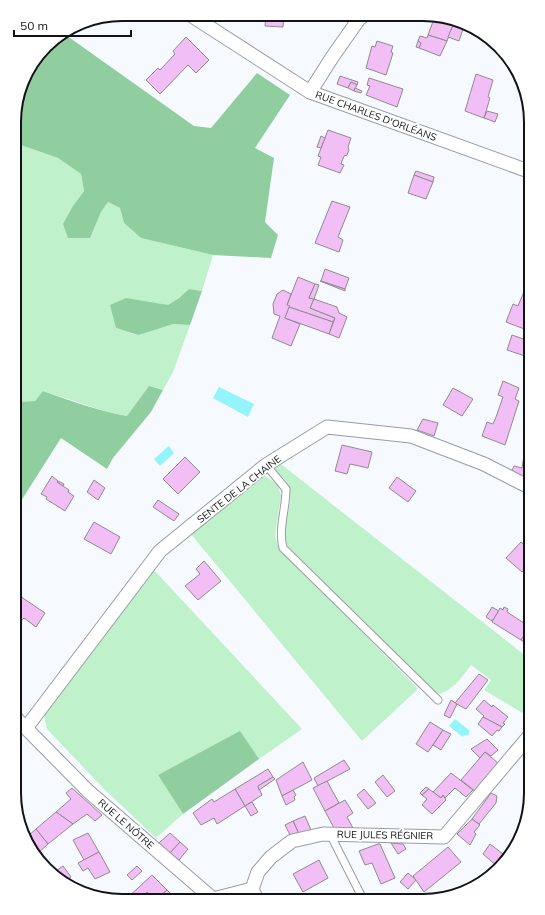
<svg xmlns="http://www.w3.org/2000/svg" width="545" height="915" font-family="Mulish,sans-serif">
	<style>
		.green { fill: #bff1cb }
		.forest { fill: #90cea0 }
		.water { fill: #94f4fb }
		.building { fill: #f1bff5; stroke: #918a91 }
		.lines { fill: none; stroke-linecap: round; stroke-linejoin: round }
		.service-casing { stroke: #989da5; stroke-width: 9 }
		.minor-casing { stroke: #989da5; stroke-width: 15 }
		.service { stroke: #fff; stroke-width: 7 }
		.minor { stroke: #fff; stroke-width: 13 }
		.labels { text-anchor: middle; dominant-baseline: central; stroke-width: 3.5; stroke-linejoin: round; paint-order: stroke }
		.street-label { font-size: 10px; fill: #111316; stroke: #fff }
		.rim { fill: none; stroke: #111316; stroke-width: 2 }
	</style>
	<rect width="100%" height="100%" fill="#f6faff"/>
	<!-- green -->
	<g class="green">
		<path d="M15 143 58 158 81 174 84 191 73 206 90 238 101 212 108 202 120 208 124 223 141 238 213 255 202 291 189 289C169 309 141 317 116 328L137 335 158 329 173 324 190 325 173 372 163 390 149 386 128 416 111 413 43 391 35 401 18 402 15 408Z"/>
		<path d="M277 461 531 660V718L484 690 491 680 471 665C462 677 454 689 440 694L433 691 285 544C281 526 297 498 287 483 284 477 276 472 272 467Z"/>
		<polygon points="264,475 278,485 281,496 275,535 278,546 418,689 362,741 190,533"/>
		<polygon points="154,570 302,729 259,759 240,732 158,775 183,814 156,838 104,789 47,729 44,716"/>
	</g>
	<!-- forest -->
	<g class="forest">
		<polygon points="63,33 194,126 211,128 257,73 290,95 255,148 274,158 265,222 278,235 271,258 213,255 141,238 124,223 120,208 108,202 101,212 90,238 68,238 63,224 73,206 84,191 81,174 58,158 15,143 15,108 25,74 50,41"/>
		<polygon points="189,289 202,291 190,325 173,324 158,329 138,335 116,328 110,305 126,298 168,305 179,298"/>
		<path d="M149 386 163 390 151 412 113 458 107 469 61 438 14 512 15 408 17 402 35 401 43 391C71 401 99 411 127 416Z"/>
		<polygon points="240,731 259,759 183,814 158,775"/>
	</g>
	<!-- water -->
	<g class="water">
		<polygon points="219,387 254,404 248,417 213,398"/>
		<polygon points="169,446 174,453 160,466 154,459"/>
		<polygon points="455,719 469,730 469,735 464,735 463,737 449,726"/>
	</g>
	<!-- building -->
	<g class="building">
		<polygon points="266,15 284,15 283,27 265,26"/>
		<polygon points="435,16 454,23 447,41 428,35"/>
		<polygon points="454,23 464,26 459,41 448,37"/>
		<polygon points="428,35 447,41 440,56 419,48 421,43 418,41 420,36 427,38"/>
		<polygon points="186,37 209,60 196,73 188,65 160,94 146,80 158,68 160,70 175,54 173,51"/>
		<polygon points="377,41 393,46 391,52 393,53 386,75 366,68 372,46 375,47"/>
		<polygon points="418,41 421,43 419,48 416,47"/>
		<polygon points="476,74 493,80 488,97 490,98 484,118 465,111"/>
		<polygon points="340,76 358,82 357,85 351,82 348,88 337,84"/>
		<polygon points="369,78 403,89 397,107 366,95 370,86 367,85"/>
		<polygon points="351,82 357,85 354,91 348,88"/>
		<polygon points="355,88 362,91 361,93 354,91"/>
		<polygon points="487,111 498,114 495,122 484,118"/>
		<polygon points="328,130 351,138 348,147 349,150 347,155 344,156 341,164 344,165 340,173 318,165 321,157 318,156"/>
		<polygon points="321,136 325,138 321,148 317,147"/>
		<polygon points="416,171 434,177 433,182 414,175"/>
		<polygon points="414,175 433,182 426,199 408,193"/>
		<polygon points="332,201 350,207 338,237 343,240 339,252 315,243"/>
		<polygon points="325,269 349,278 345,289 321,281"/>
		<polygon points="298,277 315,284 309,298 314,299 310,308 335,318 333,322 289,307 287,305"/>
		<polygon points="320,281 345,289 345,291"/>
		<polygon points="528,282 531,283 531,319 527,330 506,322 513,304 518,306"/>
		<polygon points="315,284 319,285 314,299 309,298"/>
		<polygon points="283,290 291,294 287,305 290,306 285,318 300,324 291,346 272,338 280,316 274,314 273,304 277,294"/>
		<polygon points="314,299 337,307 339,313 347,317 339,338 329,334 335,318 310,308"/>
		<polygon points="289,307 333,322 329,334 285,318"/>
		<polygon points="512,335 529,341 529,339 531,339 531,358 507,350"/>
		<polygon points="503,381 519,388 515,399 519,401 505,445 482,436 487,422 493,424 496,417 503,397 498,395"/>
		<polygon points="453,388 473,399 462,416 443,405"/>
		<polygon points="423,419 438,423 434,436 417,430"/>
		<polygon points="528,431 531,431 531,481 511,472 514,466 522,468"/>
		<polygon points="342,445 372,452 368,468 350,464 347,474 335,471"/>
		<polygon points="185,457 200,472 178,494 163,479"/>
		<polygon points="52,476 58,481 57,482 69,490 68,492 74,496 65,511 46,499 47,497 41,494"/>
		<polygon points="397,477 416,491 408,502 389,488"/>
		<polygon points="94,480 105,488 98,500 87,492"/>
		<polygon points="58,481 64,484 63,486 57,482"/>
		<polygon points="158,500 179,514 174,521 153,507"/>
		<polygon points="94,522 120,537 111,554 84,539"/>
		<polygon points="521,542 531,551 531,562 522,572 506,558"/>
		<polygon points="204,561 221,581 198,600 185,586 200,574 196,569"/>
		<polygon points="14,592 45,613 36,627 24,618 21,621 14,617"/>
		<polygon points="492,607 499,611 492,621 486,617"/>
		<polygon points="504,607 508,609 507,612 530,627 521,640 492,622 500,608 503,610"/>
		<polygon points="531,626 531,647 521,640"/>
		<polygon points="479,674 488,680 466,709 455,703"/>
		<polygon points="451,700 457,704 450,718 444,715"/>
		<polygon points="484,700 492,707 493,705 508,717 503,723 505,724 502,727 483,717 484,716 476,709"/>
		<polygon points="483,717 502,727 499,731 497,730 492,736 478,724"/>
		<polygon points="430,722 443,730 428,752 416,744"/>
		<polygon points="443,730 451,734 441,750 433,745"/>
		<polygon points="487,739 498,750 491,756 485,752 480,758 471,749"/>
		<polygon points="485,752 498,763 476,792 461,780"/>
		<polygon points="344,760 350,769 318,786 314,778"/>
		<polygon points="303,762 312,780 282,796 276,780"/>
		<polygon points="268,769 273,777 258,786 262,795 245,806 235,789"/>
		<polygon points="451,773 473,790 466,797 455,788 445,798 443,795 441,798 433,792"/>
		<polygon points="383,775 395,791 387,797 375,782"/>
		<polygon points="273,777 275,779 259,790 258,786"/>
		<polygon points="327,781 339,803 325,811 313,788"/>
		<polygon points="426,787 429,789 422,795 420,793"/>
		<polygon points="72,788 102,815 95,821 87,814 73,824 56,812 71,799 66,793"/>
		<polygon points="235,789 245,806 217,824 214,818 201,825 193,813 212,799 214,802"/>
		<polygon points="364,789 376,803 368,809 357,795"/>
		<polygon points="429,789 441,798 443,795 446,800 432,814 422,805 427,799 422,795"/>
		<polygon points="293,790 296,795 294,797 295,800 286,805 282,796"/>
		<polygon points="491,793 497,796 496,803 479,824 472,819"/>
		<polygon points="345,800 353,813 347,817 353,828 334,828 325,811"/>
		<polygon points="252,802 258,812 251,816 245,806"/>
		<polygon points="56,812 73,824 48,844 36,829"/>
		<polygon points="305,816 311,830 299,834 293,821"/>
		<polygon points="472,819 480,825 474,832 476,834 470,845 457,834"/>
		<polygon points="293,821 299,834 291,837 285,825"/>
		<polygon points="36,829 48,844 37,854 27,841 30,838 28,836"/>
		<polygon points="88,833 99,852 84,860 73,840"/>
		<polygon points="170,833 180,842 170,853 159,843"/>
		<polygon points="519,833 514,845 511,842"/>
		<polygon points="180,842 188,849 179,860 170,853"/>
		<polygon points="511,842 514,845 509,859 498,867 483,854 490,844 503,854"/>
		<polygon points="391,843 403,844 406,849 398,854"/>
		<polygon points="378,844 380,844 395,878 381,884 372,863 365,865 359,851"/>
		<polygon points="448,847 461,862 424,892 413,876"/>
		<polygon points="99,852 110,872 95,879 88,868 83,871 78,863"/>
		<polygon points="319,860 328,878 303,892 293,874"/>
		<polygon points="63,866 71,877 64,882 56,879 52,874"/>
		<polygon points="137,866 142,871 132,880 127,875"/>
		<polygon points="408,873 416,880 408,889 400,882"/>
		<polygon points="152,875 167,890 156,900 147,892 139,900 125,900"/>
		<polygon points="167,890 177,900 139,900 147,892 156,900"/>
		<polygon points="405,894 414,901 400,901"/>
		<polygon points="117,895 122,900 111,900"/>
	</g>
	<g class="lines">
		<!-- service casing -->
		<g class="service-casing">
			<g id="service">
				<path d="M266 465 286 489C286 510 278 528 283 548L438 700"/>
				<polyline points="330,834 364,901"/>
			</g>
		</g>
		<!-- minor casing -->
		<g class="minor-casing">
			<g id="minor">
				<polyline points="189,14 310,92 531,172"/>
				<polyline points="310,92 333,56 359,19 363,16"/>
				<polyline points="14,716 88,791 213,899 252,889"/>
				<polyline points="26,728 160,551 266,465 327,427 411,436 484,464 531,488"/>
				<polyline points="257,900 252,889 258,872 271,857 292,841 323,834 444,837 531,734"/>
			</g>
		</g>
		<!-- service -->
		<use href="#service" class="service"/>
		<!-- minor -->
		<use href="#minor" class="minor"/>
	</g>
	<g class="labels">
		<!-- street labels -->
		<g class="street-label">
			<text transform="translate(376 116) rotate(20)">RUE CHARLES D'ORLÉANS</text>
			<text transform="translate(239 489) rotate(-38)">SENTE DE LA CHAINE</text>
			<text transform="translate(126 824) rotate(41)">RUE LE NÔTRE</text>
			<text transform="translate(385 835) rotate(1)">RUE JULES RÉGNIER</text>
		</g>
	</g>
	<!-- crop -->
	<path d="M0 0H545V915H0ZM122 21H423A101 101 0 0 1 524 122V793A101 101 0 0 1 423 894H122A101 101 0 0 1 21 793V122A101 101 0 0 1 122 21Z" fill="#fff" fill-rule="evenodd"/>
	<path class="rim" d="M122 21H423A101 101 0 0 1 524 122V793A101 101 0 0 1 423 894H122A101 101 0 0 1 21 793V122A101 101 0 0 1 122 21Z"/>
	<!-- scale -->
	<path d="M14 30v6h117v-6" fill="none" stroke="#111316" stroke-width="2"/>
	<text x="20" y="30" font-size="12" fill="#111316" stroke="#ffffff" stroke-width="3" paint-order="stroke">50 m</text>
</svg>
